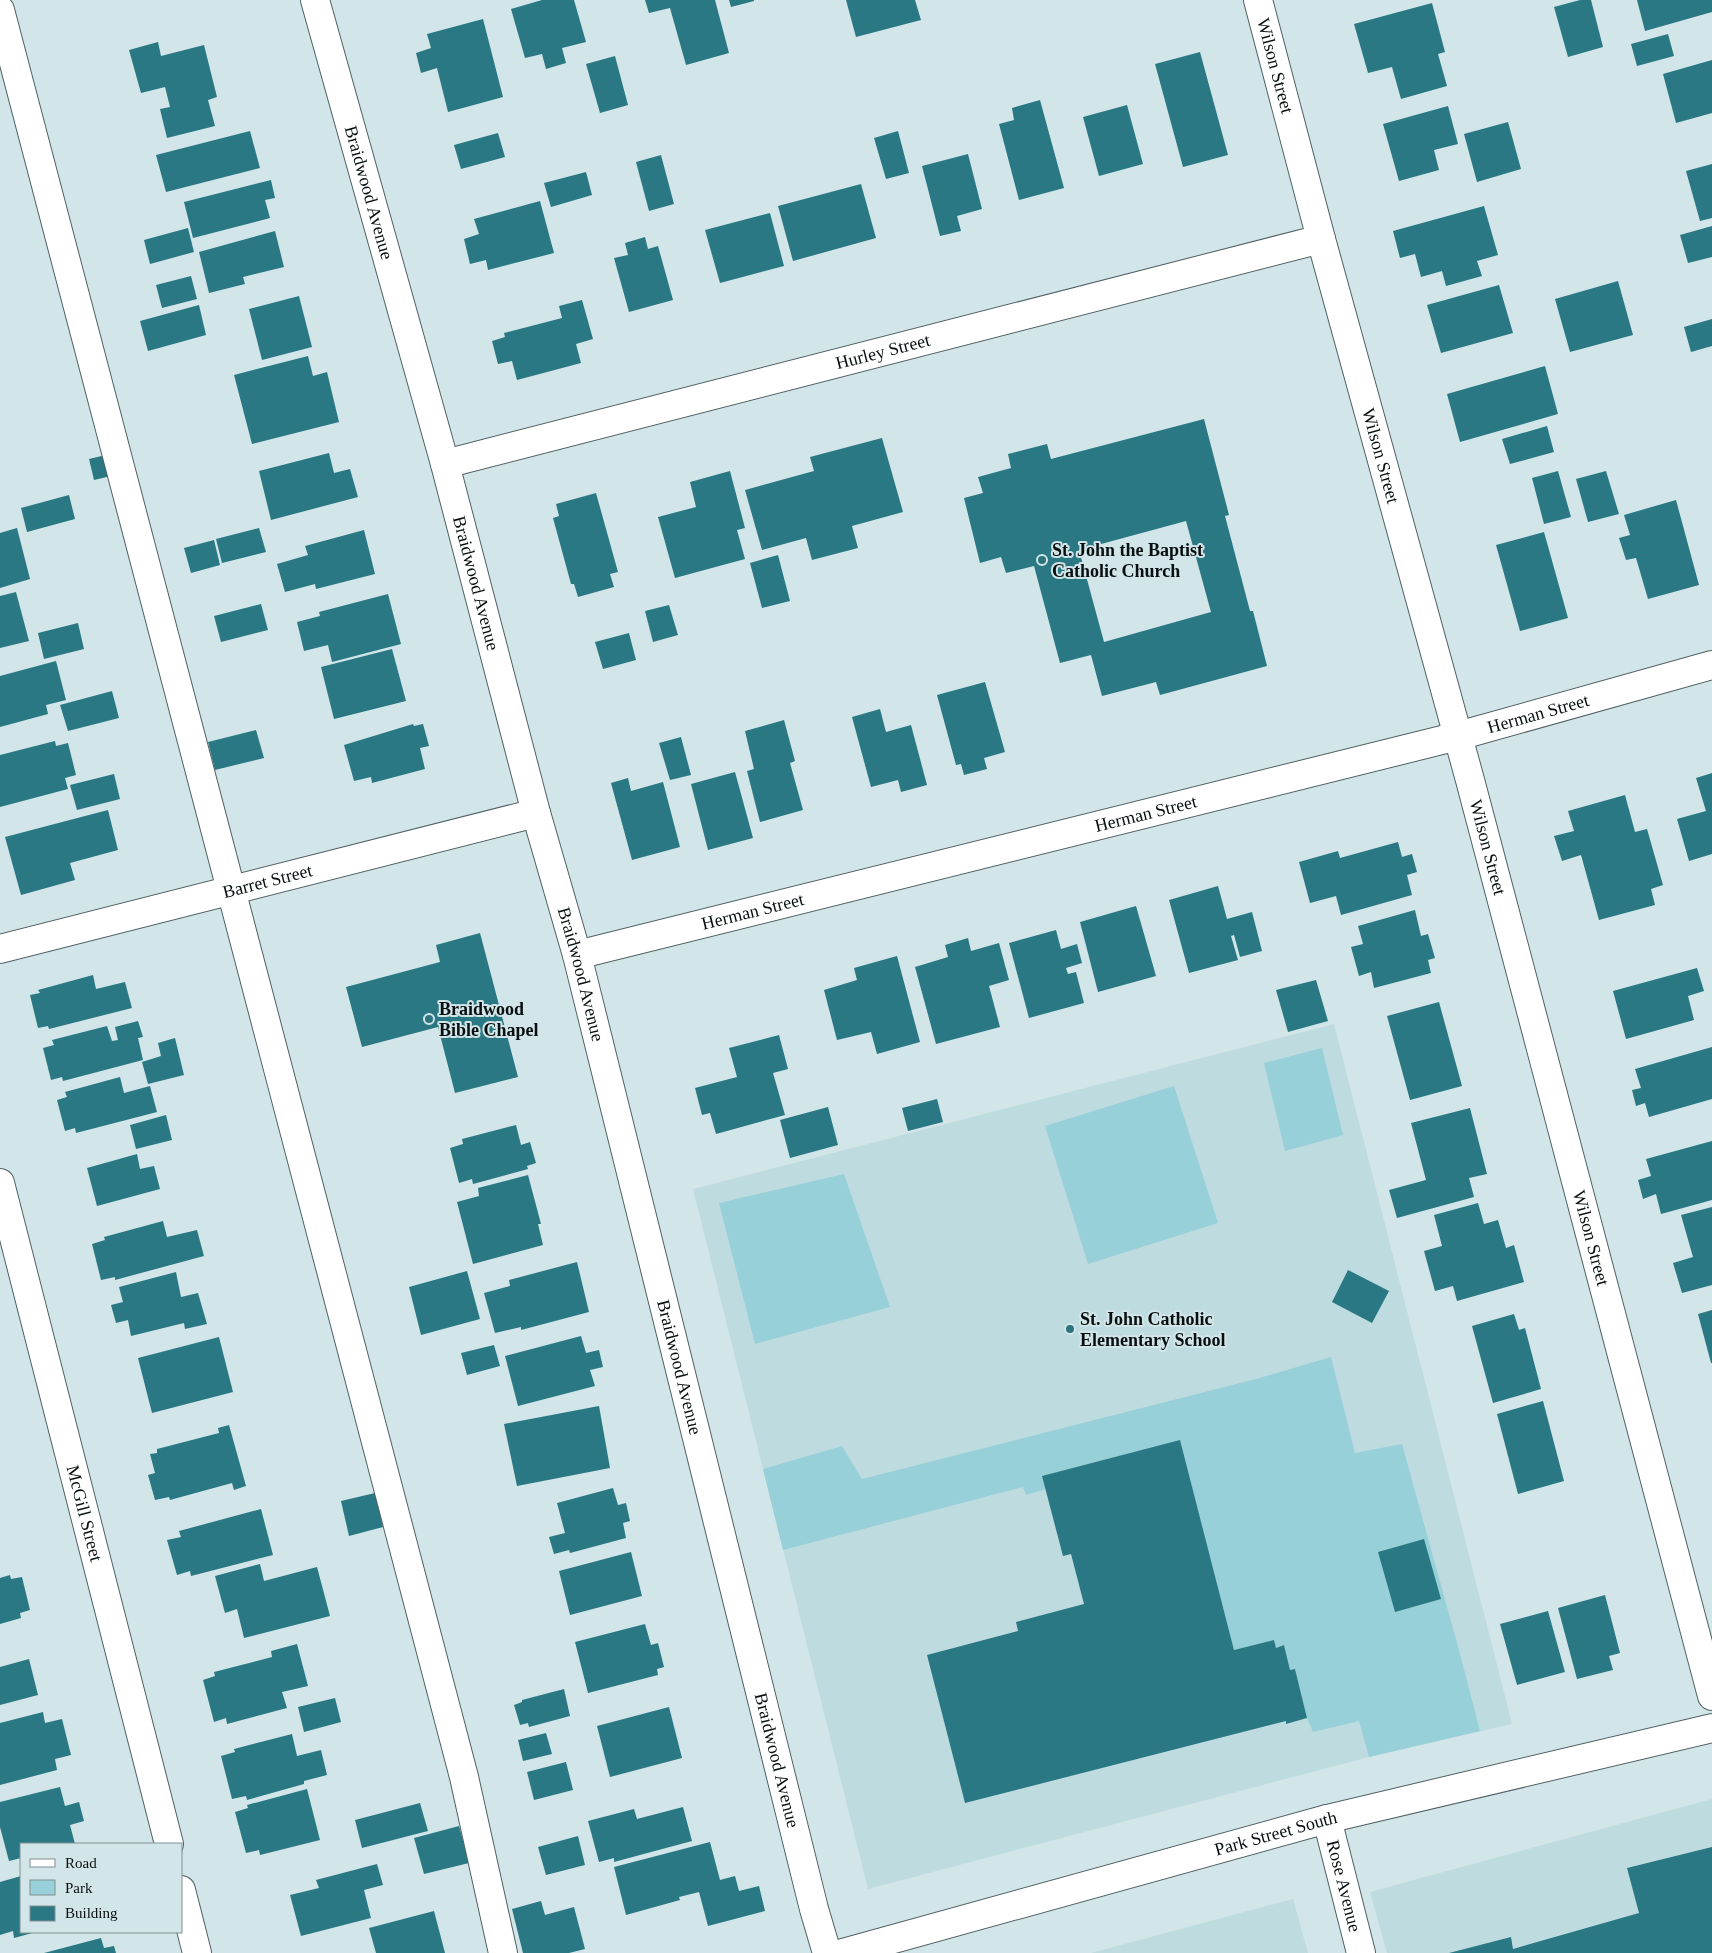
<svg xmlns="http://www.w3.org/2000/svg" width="1712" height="1953" font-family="Georgia,serif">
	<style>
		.built { fill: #bedbdf }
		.green { fill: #98d0d9 }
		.building { fill: #297883; fill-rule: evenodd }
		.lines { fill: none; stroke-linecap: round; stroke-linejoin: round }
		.minor-casing { stroke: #516164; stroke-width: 30 }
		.minor { stroke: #fff; stroke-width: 28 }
		.poi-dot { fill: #2b737d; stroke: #d2e5e8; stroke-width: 2 }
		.labels { text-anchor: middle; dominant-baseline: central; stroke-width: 4; stroke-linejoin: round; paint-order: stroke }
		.street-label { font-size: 18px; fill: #080f10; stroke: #d2e5e8 }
		.poi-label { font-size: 18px; font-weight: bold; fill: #080f10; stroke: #d2e5e8; text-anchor: start }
	</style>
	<rect width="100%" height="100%" fill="#d2e5e8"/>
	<!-- built -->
	<g class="built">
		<polygon points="1334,1024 1512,1724 1369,1757 868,1889 693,1189"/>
		<polygon points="1712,1799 1712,1953 1387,1953 1370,1892"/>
		<polygon points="1293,1899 1308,1953 1091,1953"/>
	</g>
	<!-- green -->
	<g class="green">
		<polygon points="1322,1048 1343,1135 1285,1151 1264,1063"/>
		<polygon points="1174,1086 1218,1223 1088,1264 1045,1126"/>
		<polygon points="844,1174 890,1307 755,1344 719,1203"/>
		<polygon points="1331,1357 1355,1453 1402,1444 1460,1654 1480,1731 1369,1757 1359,1721 1313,1732 1307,1718 1295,1669 1290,1670 1284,1645 1276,1648 1274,1640 1234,1650 1180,1441 1043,1476 1046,1489 1026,1495 1023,1487 783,1550 763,1469 842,1446 862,1479 1256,1379"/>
	</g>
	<!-- building -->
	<g class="building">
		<polygon points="542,0 574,0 586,42 562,48 566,63 546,69 542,54 525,58 511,9"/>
		<polygon points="645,0 715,0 729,53 686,65 670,8 649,13"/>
		<polygon points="729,0 754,0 754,1 731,7"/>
		<polygon points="846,0 915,0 921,20 856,37"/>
		<polygon points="1580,0 1591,0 1603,47 1568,57 1554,7"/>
		<polygon points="1637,0 1712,0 1712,12 1645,31"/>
		<polygon points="1432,3 1445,52 1438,54 1447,86 1401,99 1392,67 1368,73 1354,24"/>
		<polygon points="483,19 503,97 448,112 437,68 421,73 416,53 431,48 427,34"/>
		<polygon points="1668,34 1674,56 1637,66 1631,44"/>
		<polygon points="158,42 161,56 204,45 217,97 208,100 215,126 167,138 160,109 170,107 165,87 141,93 129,50"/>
		<polygon points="1200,52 1228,155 1183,167 1155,64"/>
		<polygon points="615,56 628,105 600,113 586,64"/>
		<polygon points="1712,60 1712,113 1676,123 1663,74"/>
		<polygon points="1040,100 1064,188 1019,200 999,124 1014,120 1012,108"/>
		<polygon points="1127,105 1143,164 1099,176 1083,117"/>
		<polygon points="1448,106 1458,144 1434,150 1439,170 1399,181 1383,124"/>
		<polygon points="1508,122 1521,169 1477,182 1464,134"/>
		<polygon points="250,131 260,168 166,192 156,155"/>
		<polygon points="898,131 909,173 886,179 874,138"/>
		<polygon points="498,133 505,157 461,169 454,145"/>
		<polygon points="968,154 982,209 957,216 961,231 940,236 922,166"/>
		<polygon points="661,155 674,204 649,211 636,162"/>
		<polygon points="1712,164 1712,218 1700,221 1686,171"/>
		<polygon points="586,172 592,195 551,207 544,183"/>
		<polygon points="271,180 275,198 265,200 270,218 193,238 184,202"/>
		<polygon points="861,184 876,238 793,261 778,206"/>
		<polygon points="540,201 554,253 488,270 486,260 470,264 464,239 479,234 474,219"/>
		<polygon points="1484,206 1498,255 1477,261 1482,276 1446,286 1442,271 1421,277 1415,254 1400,258 1393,231"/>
		<polygon points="770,213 784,266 720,283 705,230"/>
		<polygon points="1712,226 1712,257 1688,263 1680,235"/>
		<polygon points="188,228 194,252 150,264 144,240"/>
		<polygon points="275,231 284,267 243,277 245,284 209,293 199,252"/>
		<polygon points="645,237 648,249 658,246 673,300 629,312 614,258 628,255 625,243"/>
		<polygon points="191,276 197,299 162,308 156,285"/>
		<polygon points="1618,281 1633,335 1570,352 1555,299"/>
		<polygon points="1499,285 1513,333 1441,353 1427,305"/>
		<polygon points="299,296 312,347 262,360 249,309"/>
		<polygon points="582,300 593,339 576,344 581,363 517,380 512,361 498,364 492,341 505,337 504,333 562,318 559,306"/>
		<polygon points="199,305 206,335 148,351 140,321"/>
		<polygon points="1712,319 1712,346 1691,352 1684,327"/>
		<polygon points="308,356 313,376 327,372 339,422 252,444 234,375"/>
		<polygon points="1545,366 1558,414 1460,442 1447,394"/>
		<path d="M1204 419 1229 515 1225 516 1250 611H1253L1267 666 1160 695 1156 682 1102 696 1091 655 1060 663 1034 566 1006 573 1001 557 980 563 964 498 983 493 978 477 1011 468 1008 454 1047 444 1051 459ZM1186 521 1211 612 1104 642 1079 550Z"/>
		<polygon points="1547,426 1554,452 1510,464 1502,439"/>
		<polygon points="882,438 903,512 852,526 858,548 812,560 806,538 762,550 745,490 814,471 810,457"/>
		<polygon points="329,453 334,473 350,469 358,497 271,520 259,471"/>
		<polygon points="106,455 111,476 94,480 89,459"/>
		<polygon points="730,471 745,528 737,530 745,559 675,578 658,517 696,507 690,482"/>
		<polygon points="1558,471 1571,517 1544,524 1532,478"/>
		<polygon points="1606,471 1619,514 1588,522 1576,479"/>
		<polygon points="596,493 618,572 610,574 614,587 578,597 574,584 571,584 553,518 559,516 556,504"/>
		<polygon points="69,495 75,519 27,532 21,508"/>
		<polygon points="1676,500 1699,585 1648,599 1636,558 1626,560 1619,538 1630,535 1624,515"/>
		<polygon points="17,528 30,579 0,588 0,533"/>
		<polygon points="259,528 266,552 222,563 216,539"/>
		<polygon points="364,530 375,574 316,589 315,584 285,592 277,564 308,555 305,546"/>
		<polygon points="1544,532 1568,618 1520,631 1496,545"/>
		<polygon points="214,540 220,565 191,573 184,548"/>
		<polygon points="778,555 790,601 762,608 750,563"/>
		<polygon points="16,592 29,641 0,648 0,596"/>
		<polygon points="388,594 401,644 332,662 328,645 304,651 297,622 320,616 319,612"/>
		<polygon points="261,604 268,630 221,642 214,616"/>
		<polygon points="669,605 678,635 653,642 645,611"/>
		<polygon points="78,623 84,649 44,659 38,633"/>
		<polygon points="629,633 636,660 603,669 595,642"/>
		<polygon points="392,649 406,701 334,719 321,667"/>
		<polygon points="56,661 66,700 46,705 48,714 0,727 0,676"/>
		<polygon points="985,682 1005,752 984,758 987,769 964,775 961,764 956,765 937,695"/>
		<polygon points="112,691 119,718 68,731 60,705"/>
		<polygon points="880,709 886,732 911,725 927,785 901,792 898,780 871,787 852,717"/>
		<polygon points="784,720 795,761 790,763 803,810 760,822 747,771 754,769 745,731"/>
		<polygon points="413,724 414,726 423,724 429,746 420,748 425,769 372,783 371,777 354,781 344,745"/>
		<polygon points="256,730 264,758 215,770 208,742"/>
		<polygon points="681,737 691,775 670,780 659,743"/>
		<polygon points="55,741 56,746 68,743 76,775 65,778 68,789 0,807 0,755"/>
		<polygon points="735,772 753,838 708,850 691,784"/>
		<polygon points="1712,773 1712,854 1689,861 1677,819 1706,811 1696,778"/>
		<polygon points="114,774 120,799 77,810 70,785"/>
		<polygon points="628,778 631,791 663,782 680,847 632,860 611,783"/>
		<polygon points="1625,795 1635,832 1647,829 1663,885 1651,889 1655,905 1599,920 1581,855 1562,861 1554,836 1574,831 1568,811"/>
		<polygon points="108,810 118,850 70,863 75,880 21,895 5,837"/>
		<polygon points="1398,842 1402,857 1412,854 1417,872 1407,875 1412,895 1341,915 1336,896 1310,903 1299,862 1338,851 1340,858"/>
		<polygon points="1218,886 1227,919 1252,912 1262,951 1240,957 1234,935 1231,936 1238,960 1189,973 1169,900"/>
		<polygon points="1136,906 1156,976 1098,992 1080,922"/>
		<polygon points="1415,910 1421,936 1428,934 1435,958 1428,960 1431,973 1374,988 1371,972 1359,976 1351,947 1363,944 1358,926"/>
		<polygon points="1056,930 1061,949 1077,944 1082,963 1066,968 1068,974 1076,972 1084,1003 1029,1018 1009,943"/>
		<polygon points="480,933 518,1077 455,1093 438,1027 362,1047 346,987 440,962 436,945"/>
		<polygon points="968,938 971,951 999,943 1009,980 989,986 1000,1027 936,1044 915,967 948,957 945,945"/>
		<polygon points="897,956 920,1042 877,1054 871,1032 837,1040 824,990 857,980 854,968"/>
		<polygon points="1697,968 1704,991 1688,996 1694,1020 1626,1039 1613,991"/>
		<polygon points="93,975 96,989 125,982 132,1008 49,1029 48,1026 38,1028 30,995 40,993 38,990"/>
		<polygon points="1316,980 1328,1021 1288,1032 1276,990"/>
		<polygon points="1439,1002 1462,1086 1410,1100 1387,1016"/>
		<polygon points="138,1021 143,1037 138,1038 143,1060 63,1081 62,1077 51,1080 43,1048 54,1045 52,1040 107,1026 112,1041 118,1040 115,1027"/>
		<polygon points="779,1035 788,1069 773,1073 785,1115 716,1134 710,1113 702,1115 695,1088 737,1077 729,1048"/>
		<polygon points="175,1038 184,1075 148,1084 142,1062 161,1056 158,1043"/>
		<polygon points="1712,1047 1712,1099 1649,1117 1645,1103 1636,1106 1632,1090 1641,1088 1635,1069"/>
		<polygon points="120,1077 124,1093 150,1086 157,1112 76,1133 75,1128 65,1131 57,1100 67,1097 65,1092"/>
		<polygon points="937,1099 943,1122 908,1131 902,1108"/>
		<polygon points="828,1107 838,1145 790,1158 780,1120"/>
		<polygon points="1470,1108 1487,1174 1469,1178 1474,1197 1397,1218 1389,1190 1426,1180 1411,1123"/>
		<polygon points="166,1115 172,1140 136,1149 130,1125"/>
		<polygon points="516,1125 521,1145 530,1142 536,1163 527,1166 528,1169 473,1184 472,1179 459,1183 450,1148 463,1144 462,1139"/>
		<polygon points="1712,1141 1712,1200 1661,1214 1656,1194 1643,1199 1638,1180 1651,1176 1646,1159"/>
		<polygon points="137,1154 140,1169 154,1166 160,1189 97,1206 87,1168"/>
		<polygon points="528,1175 541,1224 538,1224 543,1245 473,1264 457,1202 479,1196 478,1188"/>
		<polygon points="1478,1203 1484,1224 1498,1220 1506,1248 1514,1245 1524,1282 1457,1301 1453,1286 1435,1291 1424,1251 1442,1246 1434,1215"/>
		<polygon points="1712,1207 1712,1285 1682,1293 1673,1263 1693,1257 1681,1215"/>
		<polygon points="163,1221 167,1237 197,1230 204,1256 115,1280 115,1277 101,1280 92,1244 105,1240 104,1237"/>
		<polygon points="577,1262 589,1312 521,1330 521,1327 495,1333 484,1293 510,1286 509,1280"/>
		<polygon points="1348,1270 1389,1291 1372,1323 1332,1302"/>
		<polygon points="467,1271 480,1319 421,1335 409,1287"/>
		<polygon points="176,1272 181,1297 198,1293 207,1324 185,1329 184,1323 131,1336 128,1320 116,1323 111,1305 123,1302 119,1287"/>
		<polygon points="1712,1310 1712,1363 1711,1363 1698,1314"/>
		<polygon points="1514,1314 1519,1330 1525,1328 1541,1389 1493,1403 1472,1326"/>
		<polygon points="581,1336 586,1353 599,1350 603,1367 590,1370 595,1386 518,1406 505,1356"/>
		<polygon points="219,1337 233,1392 152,1413 138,1358"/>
		<polygon points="494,1345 500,1366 467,1375 461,1353"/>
		<polygon points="1543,1401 1564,1481 1518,1494 1497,1414"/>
		<polygon points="599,1406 610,1468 517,1486 504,1424"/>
		<polygon points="229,1425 246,1486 234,1490 232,1483 170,1500 169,1497 155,1500 148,1475 155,1473 150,1454 157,1453 157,1449 219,1433 218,1428"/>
		<polygon points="1180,1440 1234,1650 1274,1640 1276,1648 1284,1645 1290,1670 1295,1669 1307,1718 1286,1724 1286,1721 965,1803 927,1655 1018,1631 1016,1622 1084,1604 1071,1554 1063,1556 1042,1476"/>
		<polygon points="613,1488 618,1505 626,1503 630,1521 623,1523 626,1538 570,1553 569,1550 554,1554 549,1537 565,1533 557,1503"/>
		<polygon points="375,1493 383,1527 349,1536 341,1501"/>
		<polygon points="261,1509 273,1555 191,1576 190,1571 177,1575 167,1540 181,1537 179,1531"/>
		<polygon points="1424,1539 1441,1599 1395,1612 1378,1552"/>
		<polygon points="631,1552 642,1596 570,1615 559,1571"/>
		<polygon points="260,1564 264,1581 317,1567 330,1616 244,1638 237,1609 225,1613 215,1576"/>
		<polygon points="10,1575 11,1579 22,1577 30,1610 20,1613 21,1618 0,1624 0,1578"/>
		<polygon points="1605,1595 1620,1653 1609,1656 1613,1670 1577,1679 1558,1608"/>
		<polygon points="1548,1611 1565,1672 1517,1685 1500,1624"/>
		<polygon points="645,1624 651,1645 658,1643 664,1667 657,1669 658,1675 588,1693 575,1642"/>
		<polygon points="297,1644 308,1686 282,1692 287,1708 227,1724 226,1718 214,1722 203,1680 215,1676 214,1672 272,1657 271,1651"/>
		<polygon points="29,1659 38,1695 0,1705 0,1667"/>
		<polygon points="564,1689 570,1716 529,1727 528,1723 520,1725 514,1705 522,1702 522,1700"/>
		<polygon points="335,1698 341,1722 304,1732 298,1707"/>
		<polygon points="669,1707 682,1758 610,1777 597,1726"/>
		<polygon points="43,1712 45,1723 62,1719 71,1755 55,1759 57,1770 0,1785 0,1723"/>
		<polygon points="546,1733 552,1754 523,1761 518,1740"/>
		<polygon points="292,1734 297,1756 321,1750 327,1775 304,1781 304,1784 247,1800 246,1796 232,1799 221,1756 235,1752 234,1749"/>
		<polygon points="566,1762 573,1790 534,1800 527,1772"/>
		<polygon points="60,1787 65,1806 79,1802 84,1821 70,1825 75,1844 21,1844 21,1858 9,1861 0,1827 0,1802"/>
		<polygon points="307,1789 320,1840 260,1855 259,1850 246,1853 235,1812 248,1808 247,1805"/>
		<polygon points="420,1803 428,1831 362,1848 355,1820"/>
		<polygon points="683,1807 692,1841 614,1862 614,1858 599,1862 588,1821 634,1809 637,1819"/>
		<polygon points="459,1826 469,1863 424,1874 414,1838"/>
		<polygon points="578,1836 585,1865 546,1875 538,1847"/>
		<polygon points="710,1842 720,1880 735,1876 739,1891 759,1886 765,1911 708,1926 699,1892 679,1897 680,1900 626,1915 614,1867"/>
		<polygon points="1712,1847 1712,1953 1449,1953 1511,1937 1513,1949 1639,1913 1627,1868"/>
		<polygon points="377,1864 383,1885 364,1890 371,1918 301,1936 290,1895 319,1888 316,1880"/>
		<polygon points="21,1876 21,1932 36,1932 14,1938 13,1931 0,1935 0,1882"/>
		<polygon points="541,1901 545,1915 574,1907 585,1949 569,1953 523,1953 512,1909"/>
		<polygon points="434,1911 445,1953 376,1953 369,1928"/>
		<polygon points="101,1938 104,1948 114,1946 116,1953 44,1953"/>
	</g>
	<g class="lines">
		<!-- minor casing -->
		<g class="minor-casing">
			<g id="minor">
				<path id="s1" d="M315 0 445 464 536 813 577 955 814 1909 827 1953"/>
				<path id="s2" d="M1258 0 1321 239 1470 780 1712 1696"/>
				<polyline points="0,10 464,1777 503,1953"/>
				<path id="s3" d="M445 464 1321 239"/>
				<path id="s4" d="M0 949 536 813"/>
				<path id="s5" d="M577 955 1458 736 1712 665"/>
				<path id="s6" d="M0 1183 169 1844"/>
				<path id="s7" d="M1327 1819 1361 1953"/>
				<polyline points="181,1890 197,1953"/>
				<path id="s8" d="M843 1953 1327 1819 1712 1728"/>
			</g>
		</g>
		<!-- minor -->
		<use href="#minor" class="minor"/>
	</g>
	<!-- markers -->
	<g class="poi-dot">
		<circle cx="1042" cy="560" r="5"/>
		<circle cx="429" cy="1019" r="5"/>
		<circle cx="1070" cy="1329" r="5"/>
	</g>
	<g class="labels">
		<!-- street labels -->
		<g class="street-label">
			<text stroke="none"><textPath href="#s2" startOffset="68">Wilson Street</textPath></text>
			<text stroke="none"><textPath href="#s1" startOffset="200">Braidwood Avenue</textPath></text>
			<text stroke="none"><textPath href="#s3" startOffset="452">Hurley Street</textPath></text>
			<text stroke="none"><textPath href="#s2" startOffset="472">Wilson Street</textPath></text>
			<text stroke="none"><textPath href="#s1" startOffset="605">Braidwood Avenue</textPath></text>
			<text stroke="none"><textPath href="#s5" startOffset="991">Herman Street</textPath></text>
			<text stroke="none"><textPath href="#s5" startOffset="586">Herman Street</textPath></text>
			<text stroke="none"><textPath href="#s2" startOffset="878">Wilson Street</textPath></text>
			<text stroke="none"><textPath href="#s4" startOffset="276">Barret Street</textPath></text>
			<text stroke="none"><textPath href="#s5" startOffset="181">Herman Street</textPath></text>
			<text stroke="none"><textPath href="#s1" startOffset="1010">Braidwood Avenue</textPath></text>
			<text stroke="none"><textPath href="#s2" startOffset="1282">Wilson Street</textPath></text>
			<text stroke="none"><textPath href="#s1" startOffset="1415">Braidwood Avenue</textPath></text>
			<text stroke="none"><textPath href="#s6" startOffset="341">McGill Street</textPath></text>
			<text stroke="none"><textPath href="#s1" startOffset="1820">Braidwood Avenue</textPath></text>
			<text stroke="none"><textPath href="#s8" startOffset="449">Park Street South</textPath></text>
			<text stroke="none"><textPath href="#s7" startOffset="69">Rose Avenue</textPath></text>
		</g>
		<!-- poi labels -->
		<g class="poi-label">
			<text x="1052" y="550">St. John the Baptist<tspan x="1052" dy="21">Catholic Church</tspan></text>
			<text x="439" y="1009">Braidwood<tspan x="439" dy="21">Bible Chapel</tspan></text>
			<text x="1080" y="1319">St. John Catholic<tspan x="1080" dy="21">Elementary School</tspan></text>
		</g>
	</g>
	<!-- legend -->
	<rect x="20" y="1843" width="162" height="90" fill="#d2e5e8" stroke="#818f92"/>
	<rect x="30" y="1859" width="25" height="8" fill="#ffffff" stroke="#818f92"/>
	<text x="65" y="1868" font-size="15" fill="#080f10">Road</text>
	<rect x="30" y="1880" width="25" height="15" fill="#98d0d9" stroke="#818f92"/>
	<text x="65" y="1893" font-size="15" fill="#080f10">Park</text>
	<rect x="30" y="1906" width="25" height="15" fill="#297883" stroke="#818f92"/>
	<text x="65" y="1918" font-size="15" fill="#080f10">Building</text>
</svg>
